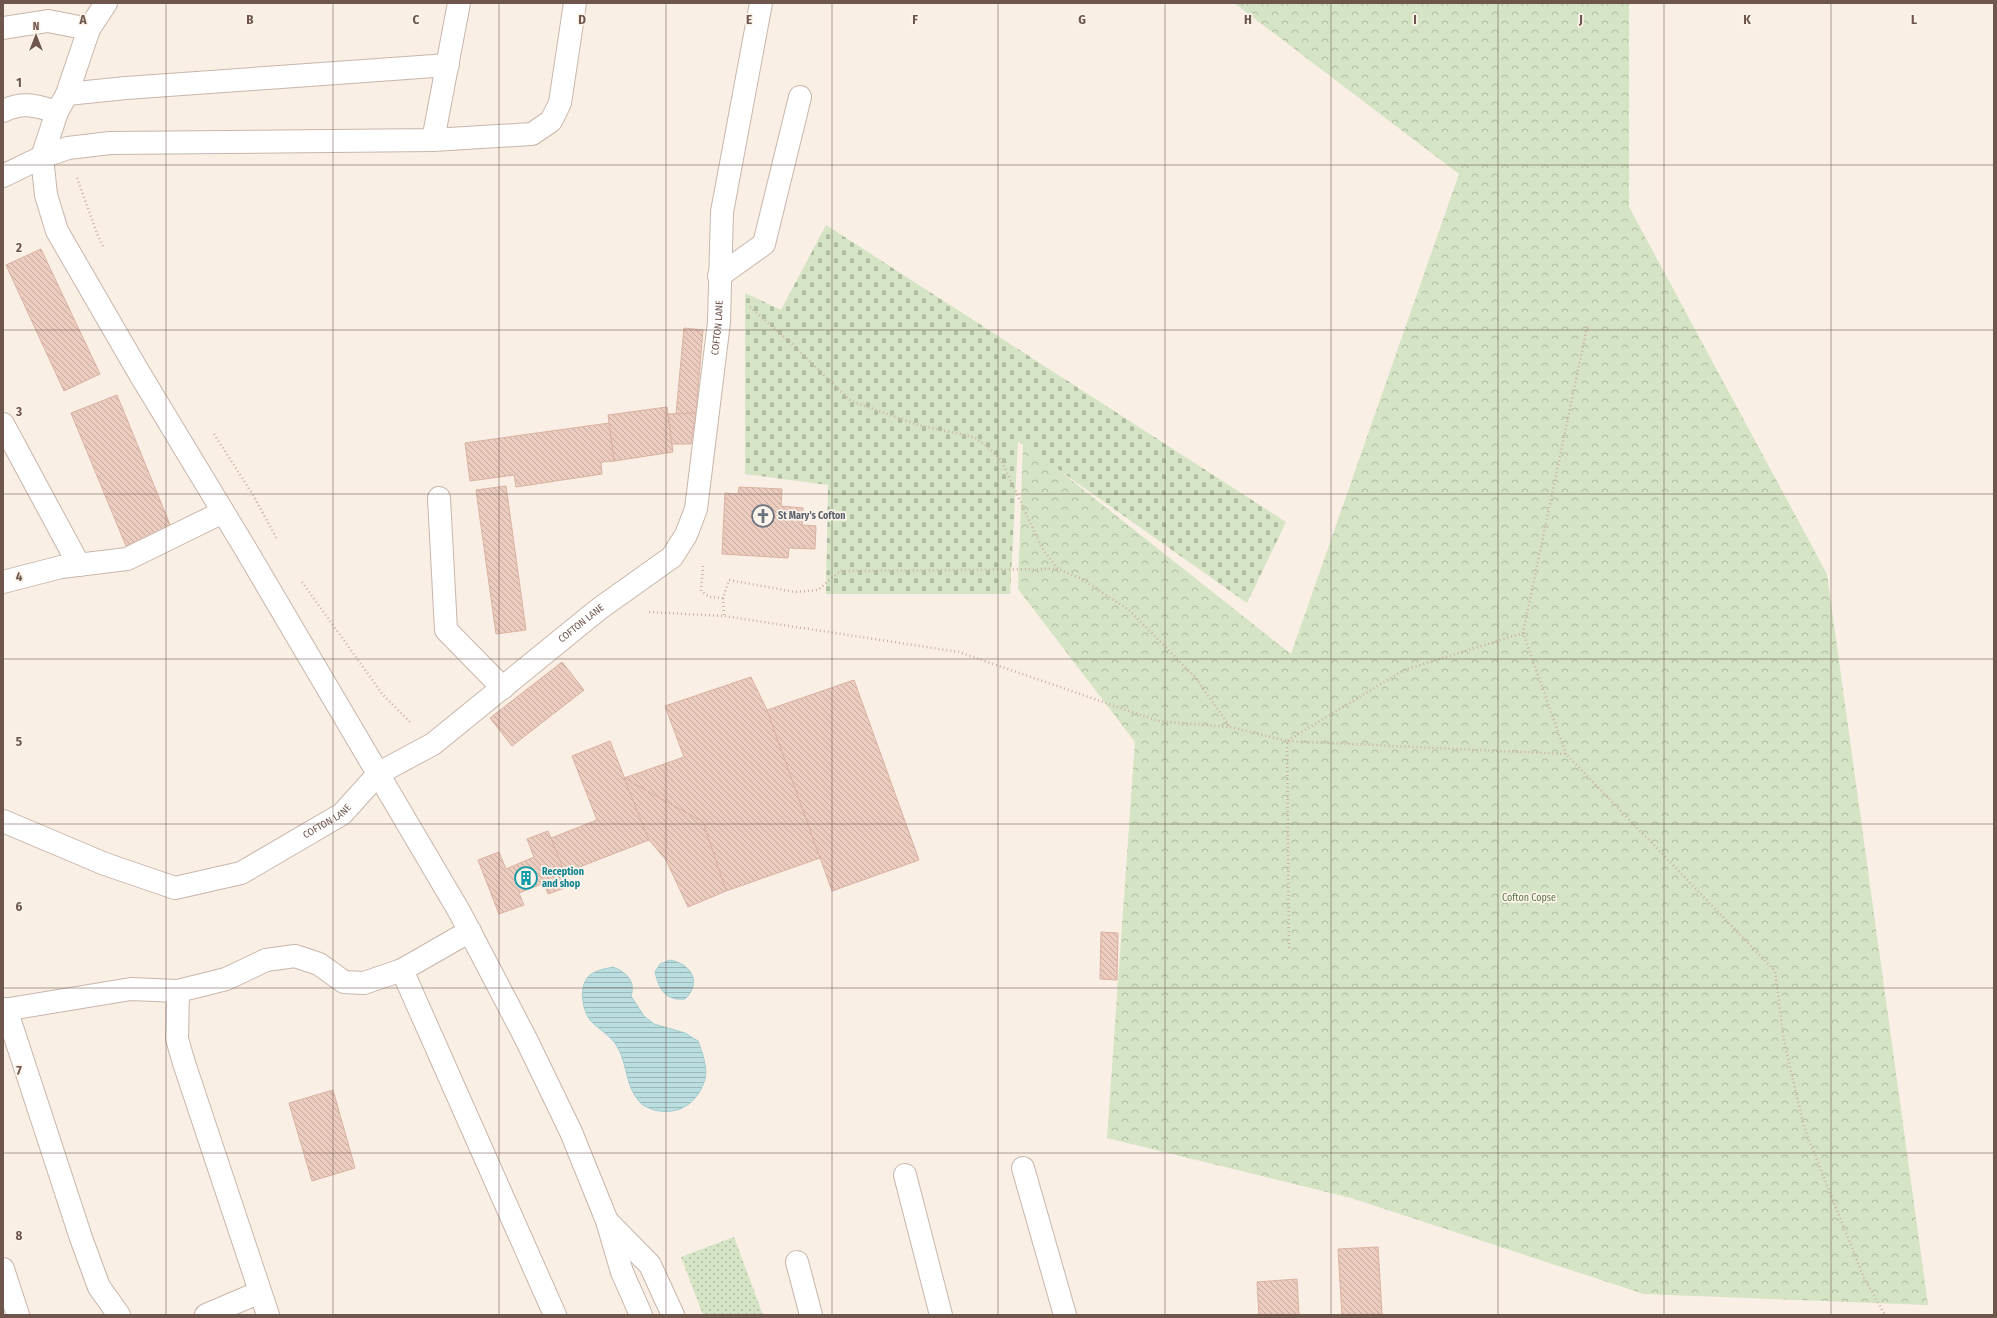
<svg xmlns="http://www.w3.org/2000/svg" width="1997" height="1318" font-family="'Fira Sans Condensed',sans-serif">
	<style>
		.grass { fill: url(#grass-dots) }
		.forest { fill: url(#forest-crowns) }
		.cemetery { fill: url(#cemetery-stones) }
		.water { fill: url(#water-rules); stroke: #a3cdd0 }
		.building { fill: url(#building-back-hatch); stroke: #dbb2a1 }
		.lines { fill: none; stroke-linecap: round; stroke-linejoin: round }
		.minor-casing { stroke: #c8b6ac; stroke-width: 24 }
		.path { stroke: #cfb0a3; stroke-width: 2.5; stroke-dasharray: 1 3; stroke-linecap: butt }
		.minor { stroke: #fff; stroke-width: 22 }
		.grid { fill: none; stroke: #6e564d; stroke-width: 1; stroke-opacity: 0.55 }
		.labels { text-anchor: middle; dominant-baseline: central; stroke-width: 3.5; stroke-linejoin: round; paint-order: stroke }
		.street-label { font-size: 10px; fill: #6e564d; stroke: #fcf3ea }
		.worship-label { font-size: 10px; font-weight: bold; fill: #5b616d; stroke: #fcf3ea; text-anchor: start }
		.culture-label { font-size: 10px; font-weight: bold; fill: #0d838f; stroke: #fcf3ea; text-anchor: start }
		.park-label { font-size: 10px; fill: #5b784a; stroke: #fcf3ea }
		.grid-label { font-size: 13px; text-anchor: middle; font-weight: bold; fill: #6e564d; stroke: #fcf3ea; stroke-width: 3.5; stroke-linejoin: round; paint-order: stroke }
	</style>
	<defs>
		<pattern id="grass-dots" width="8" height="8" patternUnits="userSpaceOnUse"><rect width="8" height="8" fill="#d4e4c4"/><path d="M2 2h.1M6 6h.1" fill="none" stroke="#b0bca1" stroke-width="1.8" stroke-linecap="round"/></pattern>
		<pattern id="forest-crowns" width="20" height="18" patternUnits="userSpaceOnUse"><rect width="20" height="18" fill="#d4e4c4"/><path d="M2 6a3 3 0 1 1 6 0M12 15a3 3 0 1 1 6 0" fill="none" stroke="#b0bca1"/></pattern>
		<pattern id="cemetery-stones" width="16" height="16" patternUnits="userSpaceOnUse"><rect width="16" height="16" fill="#d4e4c4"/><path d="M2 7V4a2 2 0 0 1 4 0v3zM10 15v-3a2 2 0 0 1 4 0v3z" fill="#b0bca1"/></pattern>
		<pattern id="water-rules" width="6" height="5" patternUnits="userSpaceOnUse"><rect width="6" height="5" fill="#bbdee0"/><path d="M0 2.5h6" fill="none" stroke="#9cb7b8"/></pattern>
		<pattern id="building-back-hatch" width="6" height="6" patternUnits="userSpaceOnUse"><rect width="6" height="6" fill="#ebccbf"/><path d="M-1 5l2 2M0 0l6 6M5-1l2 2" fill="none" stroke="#c3a89d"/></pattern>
	</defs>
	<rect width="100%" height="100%" fill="#f9efe4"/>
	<!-- grass -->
	<polygon class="grass" points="734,1237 763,1315 703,1315 681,1257"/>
	<!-- forest -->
	<polygon class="forest" points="1234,3 1629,3 1629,207 1827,574 1928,1305 1644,1294 1351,1198 1107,1138 1135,742 1018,589 1023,442 1291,654 1459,174"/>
	<!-- cemetery -->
	<polygon class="cemetery" points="826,225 1286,522 1247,603 1018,441 1010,594 826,594 828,485 745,474 745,293 781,310"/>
	<!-- water -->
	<g class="water">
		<path d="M670 960C692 964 702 983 685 999 666 1001 659 990 655 972L660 964Z"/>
		<path d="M613 967C626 972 636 981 631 996L644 1016 654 1024 685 1033 698 1041C702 1052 708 1067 705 1079 698 1103 679 1116 654 1110 649 1108 642 1106 639 1101 626 1087 627 1064 618 1048 612 1036 599 1030 590 1020 582 1009 578 985 590 975 596 970 605 969 613 967Z"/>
	</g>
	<!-- building -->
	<g class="building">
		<polygon points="41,249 100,374 64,391 6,265"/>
		<polygon points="684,328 703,330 696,413 676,414"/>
		<polygon points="117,395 171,527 126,546 71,413"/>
		<polygon points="667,407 673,452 614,461 608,415"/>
		<polygon points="696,413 691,444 672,444 668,414"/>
		<polygon points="609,423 614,461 601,462 602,474 516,487 514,475 470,481 465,443"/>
		<polygon points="506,486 526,630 496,634 476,490"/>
		<polygon points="739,487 782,489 781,506 803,508 802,525 816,526 815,549 789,548 788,558 722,554 725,493 738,494"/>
		<polygon points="562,662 584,690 512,746 490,718"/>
		<polygon points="751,677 767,710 820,858 726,891 703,822 624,778 684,757 665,706"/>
		<polygon points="854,680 919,860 832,891 767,710"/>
		<polygon points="610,741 649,840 564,873 551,838 597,820 572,756"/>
		<polygon points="624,778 703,822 726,891 688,907 666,860 649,840"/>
		<polygon points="548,831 570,886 548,894 544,883 519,893 524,905 499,914 478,860 499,852 506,869 534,857 527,839"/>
		<polygon points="1101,932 1118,933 1117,980 1100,979"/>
		<polygon points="333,1090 355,1168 312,1181 289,1103"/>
		<polygon points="1378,1247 1382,1314 1342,1315 1338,1249"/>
		<polygon points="1297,1279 1299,1315 1259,1315 1257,1282"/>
	</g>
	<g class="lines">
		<!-- minor casing -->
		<g class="minor-casing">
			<g id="minor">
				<polyline points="106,3 89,29 67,94 57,112 42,157 46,195 57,231 138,371 245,548 459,911 526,1039 571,1132 607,1221 622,1272 641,1315"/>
				<polyline points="3,28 48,21 89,29"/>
				<polyline points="67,94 126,88 448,65"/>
				<path d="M3 111C24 101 36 106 57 112"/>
				<polyline points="433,140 532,134 551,121 560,103 575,3"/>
				<polyline points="3,176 42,157 68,148 110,143 433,140 459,3"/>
				<polyline points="719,276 764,244 800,97"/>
				<polyline points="3,424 79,565"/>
				<polyline points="439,498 446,630 503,688"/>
				<polyline points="3,582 61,567 127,559 223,512"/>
				<path id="s1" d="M3 821 105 864 175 888 241 873 342 814 379 773 433 744 599 609 672 557 686 535 696 509 719 322 722 212 761 3"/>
				<polyline points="402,970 555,1315"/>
				<polyline points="6,1009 81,1238 99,1287 119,1315"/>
				<polyline points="3,1010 131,989 178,991"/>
				<polyline points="1023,1168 1065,1315"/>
				<polyline points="905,1175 941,1315"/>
				<polyline points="609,1223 650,1265 673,1315"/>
				<polyline points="797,1262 811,1315"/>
				<polyline points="3,1269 18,1315"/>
				<polyline points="206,1315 260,1292"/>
				<polyline points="268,1315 184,1063 177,1039 178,991 226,979 266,960 295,956 319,964 344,982 364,983 402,970 470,931"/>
			</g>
		</g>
		<!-- path -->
		<g class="path">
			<polyline points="77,178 98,236 104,248"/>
			<polyline points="750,307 791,343 851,401 918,425 974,437 989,448 1001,460 1042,548 1058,569 1082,579 1129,610 1195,677 1230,727"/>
			<polyline points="214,434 253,495 277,539"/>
			<polyline points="703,566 701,591 710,597 723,598 729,580 795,592 818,590 840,571 1058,569"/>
			<polyline points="302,582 383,695 411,723"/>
			<polyline points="723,598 724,616"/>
			<polyline points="649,612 724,616 959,652 1158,721 1230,727 1287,741 1566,754 1775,971 1784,1041 1804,1127 1864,1278 1885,1315"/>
			<polyline points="1566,754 1523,633 1587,327"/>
			<polyline points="1289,948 1287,741 1404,670 1523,633"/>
		</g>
		<!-- minor -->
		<use href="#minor" class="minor"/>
	</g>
	<!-- grid -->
	<path class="grid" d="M166 3V1315M333 3V1315M499 3V1315M666 3V1315M832 3V1315M998 3V1315M1165 3V1315M1331 3V1315M1498 3V1315M1664 3V1315M1831 3V1315M3 165H1994M3 330H1994M3 494H1994M3 659H1994M3 824H1994M3 988H1994M3 1153H1994"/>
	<!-- icons -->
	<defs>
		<g id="church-ring" transform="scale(1.15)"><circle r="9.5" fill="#fcf3ea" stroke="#6b7280" stroke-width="1.5"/><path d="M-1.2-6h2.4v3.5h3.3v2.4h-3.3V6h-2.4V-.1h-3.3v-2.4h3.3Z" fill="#6b7280"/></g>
		<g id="building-ring" transform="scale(1.15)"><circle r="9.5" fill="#fcf3ea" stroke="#0f9aa8" stroke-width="1.5"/><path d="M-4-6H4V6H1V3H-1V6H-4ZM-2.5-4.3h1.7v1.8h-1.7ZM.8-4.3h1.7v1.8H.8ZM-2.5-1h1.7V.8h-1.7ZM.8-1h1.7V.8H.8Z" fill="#0f9aa8"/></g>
	</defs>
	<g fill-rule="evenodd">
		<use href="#church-ring" x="763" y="516"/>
		<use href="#building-ring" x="526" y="878"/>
	</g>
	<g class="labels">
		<!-- street labels -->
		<g class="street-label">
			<text stroke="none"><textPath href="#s1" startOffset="1026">COFTON LANE</textPath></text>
			<text stroke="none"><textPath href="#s1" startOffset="677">COFTON LANE</textPath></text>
			<text stroke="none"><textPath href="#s1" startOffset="353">COFTON LANE</textPath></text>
		</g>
		<!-- worship labels -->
		<g class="worship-label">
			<text x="778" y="516">St Mary's Cofton</text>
		</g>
		<!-- culture labels -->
		<g class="culture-label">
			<text x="542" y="872">Reception<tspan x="542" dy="12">and shop</tspan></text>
		</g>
		<!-- park labels -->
		<g class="park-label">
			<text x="1529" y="898">Cofton Copse</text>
		</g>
	</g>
	<g class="grid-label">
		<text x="83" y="24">A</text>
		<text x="250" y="24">B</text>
		<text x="416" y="24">C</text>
		<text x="582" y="24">D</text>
		<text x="749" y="24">E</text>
		<text x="915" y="24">F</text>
		<text x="1082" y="24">G</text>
		<text x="1248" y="24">H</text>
		<text x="1415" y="24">I</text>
		<text x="1581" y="24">J</text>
		<text x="1747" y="24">K</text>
		<text x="1914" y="24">L</text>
		<text x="19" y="87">1</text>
		<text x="19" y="252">2</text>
		<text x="19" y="416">3</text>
		<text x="19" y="581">4</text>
		<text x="19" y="746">5</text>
		<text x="19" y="911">6</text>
		<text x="19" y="1075">7</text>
		<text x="19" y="1240">8</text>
	</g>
	<!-- border -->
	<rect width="1997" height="1318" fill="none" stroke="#6e564d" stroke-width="8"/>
	<!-- north arrow -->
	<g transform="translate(36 36)" stroke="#fcf3ea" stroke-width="3" paint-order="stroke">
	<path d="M0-3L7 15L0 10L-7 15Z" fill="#6e564d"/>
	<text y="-6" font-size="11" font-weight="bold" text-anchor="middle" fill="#6e564d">N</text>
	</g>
</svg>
